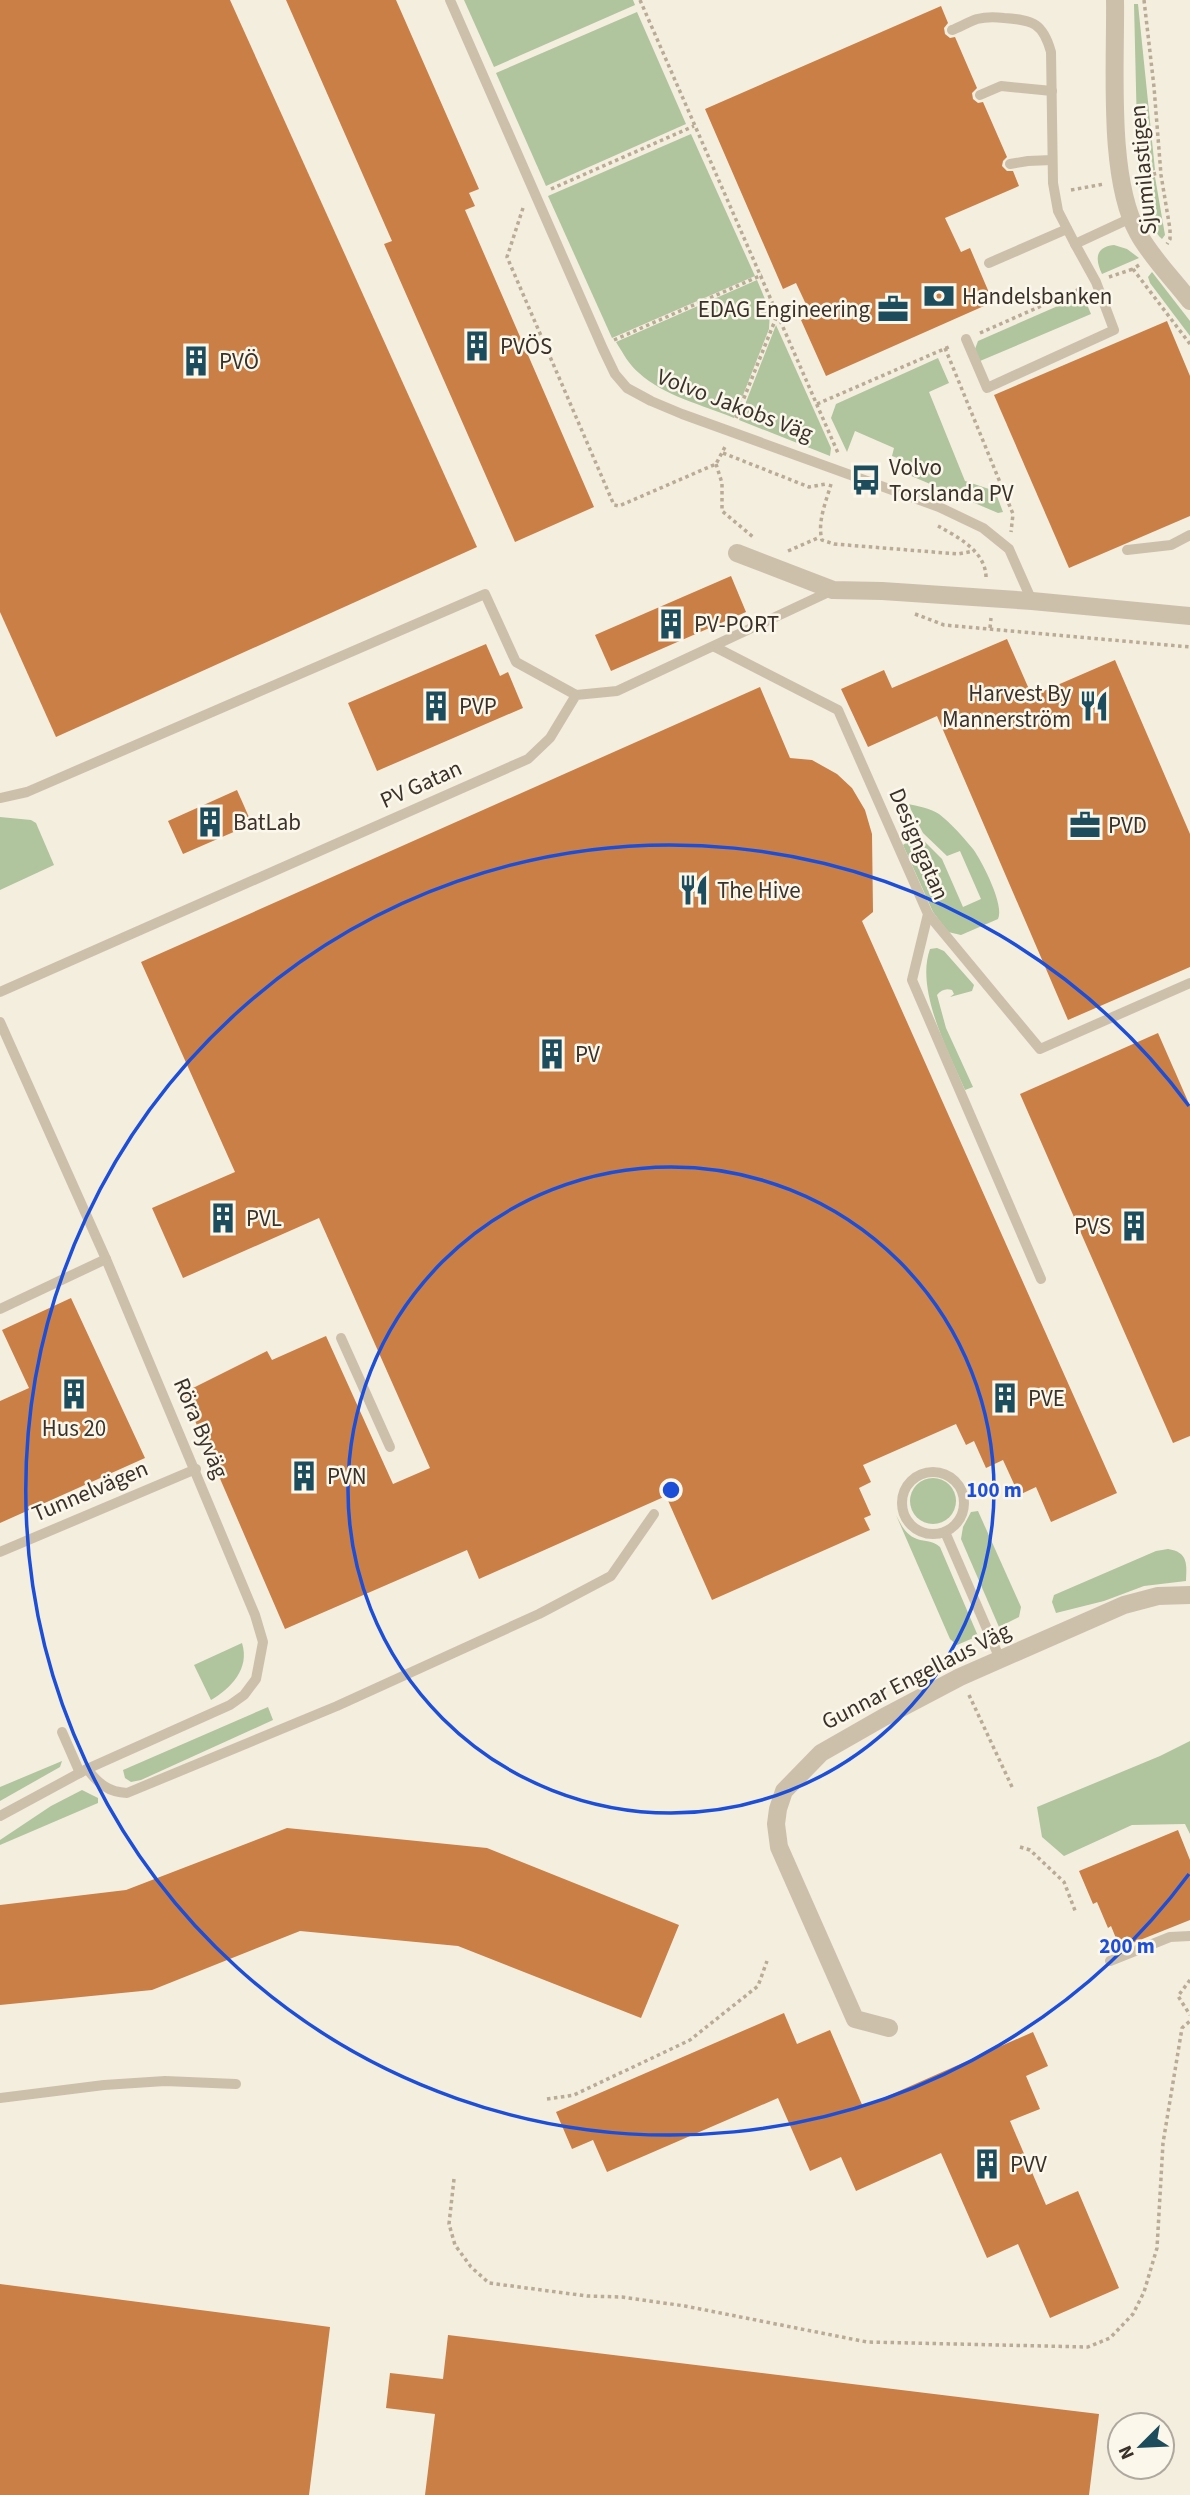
<svg xmlns="http://www.w3.org/2000/svg" width="1190" height="2495" font-family="'Source Sans 3',sans-serif">
	<style>
		.green { fill: #b0c49e }
		.building { fill: #ca7f47 }
		.lines { fill: none; stroke-linecap: round; stroke-linejoin: round }
		.path { stroke: #b9ab94; stroke-width: 3.5; stroke-dasharray: 3.5 3.5; stroke-linecap: butt }
		.service { stroke: #cdc0aa; stroke-width: 10 }
		.minor { stroke: #cdc0aa; stroke-width: 18 }
		.ring { fill: none; stroke: #1d4ed8; stroke-width: 3.5 }
		.labels { text-anchor: middle; dominant-baseline: central; stroke-width: 5; stroke-linejoin: round; paint-order: stroke }
		.street-label { font-size: 23px; fill: #3a322a; stroke: #fbf7eb }
		.poi-label { font-size: 23px; fill: #3a322a; stroke: #fbf7eb; text-anchor: start }
		.centre { fill: #1d4ed8; stroke: #fbf7eb; stroke-width: 3.5 }
		.ring-label { font-size: 21px; text-anchor: middle; font-weight: bold; fill: #1d4ed8; stroke: #fbf7eb; stroke-width: 5; stroke-linejoin: round; paint-order: stroke }
	</style>
	<rect width="100%" height="100%" fill="#f4eedf"/>
	<!-- green -->
	<g class="green">
		<polygon points="464,0 633,0 635,5 494,67"/>
		<polygon points="1134,4 1138,4 1155,170 1140,174 1138,172"/>
		<polygon points="637,12 686,124 546,186 496,73"/>
		<polygon points="691,134 755,276 612,338 548,196"/>
		<path d="M1155 177 1165 235 1162 239C1148 226 1144 201 1138 182Z"/>
		<path d="M1114 245 1127 249 1139 258 1102 274C1095 259 1095 247 1114 245Z"/>
		<polygon points="1152,272 1190,321 1190,336 1150,283 1148,277"/>
		<path d="M757 280 770 311 769 329 734 418C703 405 664 396 639 373 629 365 623 353 616 342Z"/>
		<polygon points="1083,295 1091,314 980,361 975,349 978,341"/>
		<polygon points="776,325 831,448 830,456 739,420"/>
		<polygon points="938,358 949,383 929,392 965,481 995,491 1003,512 998,513 909,475 913,464 892,456 894,448 855,431 847,452 831,418 836,404"/>
		<path d="M908 804C917 806 930 808 939 814 951 823 964 838 973 849 982 861 1005 906 998 919L961 935 948 932 933 912 903 845 918 835 942 859 963 907 981 899 960 851 947 856 923 833Z"/>
		<polygon points="0,817 31,820 36,823 54,865 0,890"/>
		<path d="M937 948 944 951 974 985 972 991 950 997 954 994 952 990C946 988 941 990 937 995L946 1028 973 1087 965 1090C949 1053 915 990 930 949Z"/>
		<circle cx="933" cy="1501" r="23"/>
		<polygon points="978,1511 1021,1607 1019,1617 999,1627 961,1539 963,1527 971,1512"/>
		<path d="M896 1515C901 1525 906 1535 917 1539 926 1542 932 1540 940 1547L978 1636 957 1645 950 1639Z"/>
		<path d="M1168 1549C1188 1552 1187 1564 1186 1581L1144 1586 1104 1601 1056 1613 1052 1602 1054 1595 1156 1551Z"/>
		<path d="M242 1643C250 1669 231 1688 211 1700L194 1665Z"/>
		<polygon points="268,1707 273,1720 141,1780 131,1782 125,1778 123,1770"/>
		<polygon points="1190,1741 1190,1834 1185,1824 1132,1825 1064,1856 1042,1837 1037,1807 1160,1756"/>
		<polygon points="62,1761 60,1767 0,1801 0,1787"/>
		<polygon points="82,1790 98,1798 98,1803 0,1845 0,1840 51,1806"/>
	</g>
	<!-- building -->
	<g class="building">
		<polygon points="0,0 230,0 477,547 56,737 0,612"/>
		<polygon points="286,0 396,0 479,189 469,193 475,206 465,210 594,507 515,542 384,244 392,241"/>
		<polygon points="941,6 948,23 944,28 945,34 950,38 955,37 977,88 972,93 973,99 978,103 983,102 1007,157 1003,161 1002,166 1007,171 1013,171 1019,186 945,218 961,252 970,248 993,302 826,376 801,320 811,315 796,283 783,289 705,109"/>
		<polygon points="1167,321 1190,376 1190,516 1069,568 994,395"/>
		<polygon points="731,576 746,612 611,671 595,635"/>
		<polygon points="1007,639 1032,696 1115,660 1190,834 1190,967 1068,1020 937,716 868,747 841,689 884,670 892,688"/>
		<polygon points="486,644 500,676 508,672 523,708 377,771 348,703"/>
		<polygon points="760,687 790,758 812,760 837,774 852,788 865,810 872,834 873,912 862,921 1117,1493 1051,1522 1036,1487 1019,1495 1003,1460 986,1468 974,1441 966,1445 956,1424 863,1465 871,1482 859,1488 871,1515 864,1518 870,1530 712,1600 666,1496 479,1579 467,1550 285,1629 183,1393 267,1351 272,1360 326,1336 393,1484 430,1468 319,1218 183,1278 152,1208 235,1172 141,962"/>
		<polygon points="237,790 252,824 183,854 168,821"/>
		<polygon points="1158,1033 1190,1106 1190,1436 1173,1443 1020,1094"/>
		<polygon points="71,1298 145,1458 0,1523 0,1401 29,1388 2,1330"/>
		<polygon points="287,1828 487,1848 679,1925 641,2018 458,1946 300,1931 152,1990 0,2005 0,1905 126,1890"/>
		<polygon points="1178,1830 1190,1860 1190,1920 1120,1948 1111,1926 1108,1928 1097,1902 1093,1904 1079,1871"/>
		<polygon points="784,2013 797,2044 830,2030 863,2107 1033,2032 1048,2066 1026,2076 1040,2109 1010,2121 1046,2205 1078,2191 1119,2288 1050,2318 1018,2244 987,2258 941,2153 856,2191 841,2157 810,2171 778,2098 607,2172 593,2140 572,2149 556,2112"/>
		<polygon points="0,2284 330,2327 309,2495 0,2495"/>
		<polygon points="448,2335 1099,2414 1089,2495 425,2495 435,2414 386,2408 390,2373 443,2379"/>
	</g>
	<g class="lines">
		<!-- path -->
		<g class="path">
			<polyline points="640,0 838,453"/>
			<polyline points="1144,0 1154,87 1161,175 1170,229 1170,239 1167,244"/>
			<polyline points="1139,177 1159,173"/>
			<polyline points="551,189 694,126"/>
			<polyline points="1071,190 1104,184"/>
			<polyline points="523,208 507,257 614,505 619,506 716,464 726,445"/>
			<polyline points="1139,265 1133,269 1190,344"/>
			<polyline points="1109,277 1133,269"/>
			<polyline points="980,333 1082,288"/>
			<polyline points="614,340 762,275"/>
			<polyline points="945,348 1013,514 1011,532"/>
			<polyline points="817,404 951,346"/>
			<polyline points="736,418 778,313"/>
			<polyline points="723,453 809,487 826,484"/>
			<polyline points="716,464 722,483 722,511 753,537"/>
			<path d="M831 484C826 502 817 522 822 540L834 544 958 554 974 551"/>
			<path d="M938 526C958 537 987 552 986 579"/>
			<polyline points="788,551 820,537"/>
			<polyline points="915,614 944,625 1190,647"/>
			<polyline points="990,628 991,618"/>
			<polyline points="969,1695 1013,1789"/>
			<polyline points="1020,1847 1030,1850 1064,1882 1076,1913"/>
			<polyline points="1190,1980 1178,1996 1190,2015"/>
			<polyline points="547,2099 574,2095 690,2040 758,1986 767,1961"/>
			<polyline points="454,2179 449,2224 455,2245 471,2267 489,2283 587,2296 622,2297 685,2306 867,2342 1088,2347 1110,2338 1133,2314 1144,2292 1157,2248 1163,2143 1182,2028 1190,2021"/>
		</g>
		<!-- service -->
		<g class="service">
			<polyline points="450,0 603,349 615,374 627,388 651,401 682,414 939,507 983,528 1009,549 1032,601"/>
			<path d="M952 30C960 27 968 22 977 19 985 17 996 17 1004 18 1033 20 1043 23 1051 52L1053 183 1058 211 1075 244"/>
			<polyline points="980,95 1001,86 1052,91"/>
			<polyline points="1010,164 1028,161 1052,160"/>
			<polyline points="989,263 1067,229"/>
			<polyline points="966,339 987,388 1114,330 1096,282 1075,244 1131,218"/>
			<polyline points="1127,550 1171,545 1190,535"/>
			<polyline points="715,647 838,710 928,914 912,980 1041,1279"/>
			<polyline points="0,798 27,792 485,594 516,662 576,695"/>
			<polyline points="928,914 1040,1049 1190,983"/>
			<polyline points="0,992 528,759 550,738 576,695 617,691 833,590"/>
			<polyline points="0,1022 106,1259 255,1615 263,1642 256,1679 244,1695 230,1705 87,1769"/>
			<polyline points="0,1309 106,1259"/>
			<polyline points="341,1338 390,1447"/>
			<circle cx="933" cy="1503" r="31"/>
			<polyline points="945,1532 1000,1659"/>
			<polyline points="0,1552 196,1469"/>
			<polyline points="62,1732 80,1773"/>
			<path d="M0 1816 87 1769C99 1784 108 1792 127 1793L337 1706 539 1614 611 1576 654 1514"/>
			<polyline points="1110,1961 1170,1937 1190,1936"/>
			<polyline points="0,2098 104,2085 165,2081 236,2084"/>
		</g>
		<!-- minor -->
		<g class="minor">
			<path d="M1115 0C1116 64 1107 178 1138 233 1151 257 1173 279 1190 301"/>
			<polyline points="737,553 833,590 882,591 1032,601 1190,616"/>
			<polyline points="889,2028 855,2019 779,1847 776,1824 778,1809 784,1791 821,1753 884,1717 960,1677 1124,1605 1158,1596 1190,1595"/>
		</g>
	</g>
	<!-- distance rings -->
	<g class="ring">
		<circle cx="671" cy="1490" r="323"/>
		<path d="M1189 1874A645 645 0 1 1 1189 1106"/>
	</g>
	<!-- icons -->
	<defs>
		<g id="bank-bare" transform="scale(2.415)"><path d="M-6-4H6V4H-6ZM0-2.3a2.3 2.3 0 1 0 0 4.6a2.3 2.3 0 1 0 0-4.6Z" fill="#1d4d5d" stroke="#fbf7eb" stroke-width="2.5" paint-order="stroke"/></g>
		<g id="office-bare" transform="scale(2.415)"><path d="M-6-3h4V-5.5h4V-3h4V5H-6ZM-1-4.5V-3h2v-1.5ZM-6 0V1H6V0Z" fill="#1d4d5d" stroke="#fbf7eb" stroke-width="2.5" paint-order="stroke"/></g>
		<g id="building-bare" transform="scale(2.415)"><path d="M-4-6H4V6H1V3H-1V6H-4ZM-2.5-4.3h1.7v1.8h-1.7ZM.8-4.3h1.7v1.8H.8ZM-2.5-1h1.7V.8h-1.7ZM.8-1h1.7V.8H.8Z" fill="#1d4d5d" stroke="#fbf7eb" stroke-width="2.5" paint-order="stroke"/></g>
		<g id="bus-bare" transform="scale(2.415)"><path d="M-5-6H5V4H4V6H2V4H-2V6H-4V4H-5ZM-3.5-4V0h7V-4ZM-3.5 1.2v1.5H-2V1.2ZM2 1.2v1.5H3.5V1.2Z" fill="#1d4d5d" stroke="#fbf7eb" stroke-width="2.5" paint-order="stroke"/></g>
		<g id="restaurant-bare" transform="scale(2.415)"><path d="M-5-6h1v4h1v-4h1v4h1v-4h1v5L-1.5 .5V6h-2V.5L-5-1ZM5-6V6H3V1.5H1.5Q1.5-4 5-6Z" fill="#1d4d5d" stroke="#fbf7eb" stroke-width="2.5" paint-order="stroke"/></g>
	</defs>
	<g fill-rule="evenodd">
		<use href="#bank-bare" x="939" y="296"/>
		<use href="#office-bare" x="893" y="309"/>
		<use href="#building-bare" x="477" y="346"/>
		<use href="#building-bare" x="196" y="361"/>
		<use href="#bus-bare" x="866" y="480"/>
		<use href="#building-bare" x="671" y="624"/>
		<use href="#building-bare" x="436" y="706"/>
		<use href="#restaurant-bare" x="1094" y="706"/>
		<use href="#building-bare" x="210" y="822"/>
		<use href="#office-bare" x="1085" y="825"/>
		<use href="#restaurant-bare" x="694" y="890"/>
		<use href="#building-bare" x="552" y="1054"/>
		<use href="#building-bare" x="223" y="1218"/>
		<use href="#building-bare" x="1134" y="1226"/>
		<use href="#building-bare" x="74" y="1394"/>
		<use href="#building-bare" x="1005" y="1398"/>
		<use href="#building-bare" x="304" y="1476"/>
		<use href="#building-bare" x="987" y="2164"/>
	</g>
	<g class="labels">
		<!-- street labels -->
		<g class="street-label">
			<text transform="translate(1143 170) rotate(-95)">Sjumilastigen</text>
			<text transform="translate(735 405) rotate(21)">Volvo Jakobs Väg</text>
			<text transform="translate(421 784) rotate(-24)">PV Gatan</text>
			<text transform="translate(919 844) rotate(67)">Designgatan</text>
			<text transform="translate(201 1428) rotate(67)">Röra Byväg</text>
			<text transform="translate(90 1491) rotate(-23)">Tunnelvägen</text>
			<text transform="translate(916 1676) rotate(-27)">Gunnar Engellaus Väg</text>
		</g>
		<!-- poi labels -->
		<g class="poi-label">
			<text x="962" y="296">Handelsbanken</text>
			<text x="870" y="309" text-anchor="end">EDAG Engineering</text>
			<text x="500" y="346">PVÖS</text>
			<text x="219" y="361">PVÖ</text>
			<text x="889" y="467">Volvo<tspan x="889" dy="26">Torslanda PV</tspan></text>
			<text x="694" y="624">PV-PORT</text>
			<text x="1071" y="693" text-anchor="end">Harvest By<tspan x="1071" dy="26">Mannerström</tspan></text>
			<text x="459" y="706">PVP</text>
			<text x="233" y="822">BatLab</text>
			<text x="1108" y="825">PVD</text>
			<text x="717" y="890">The Hive</text>
			<text x="575" y="1054">PV</text>
			<text x="246" y="1218">PVL</text>
			<text x="1111" y="1226" text-anchor="end">PVS</text>
			<text x="1028" y="1398">PVE</text>
			<text x="74" y="1428" text-anchor="middle">Hus 20</text>
			<text x="327" y="1476">PVN</text>
			<text x="1010" y="2164">PVV</text>
		</g>
	</g>
	<circle cx="671" cy="1490" r="10" class="centre"/>
	<g class="ring-label">
		<text x="994" y="1497">100 m</text>
		<text x="1127" y="1953">200 m</text>
	</g>
	<!-- north arrow -->
	<g transform="translate(1141 2446) rotate(246)"><circle r="33" fill="#fbf7eb" stroke="#aea89e" stroke-width="2"/>
	<path d="M0-5L12 26L0 18L-12 26Z" fill="#1d4d5d"/>
	<text y="-10" font-size="19" font-weight="bold" text-anchor="middle" fill="#3a322a">N</text>
	</g>
</svg>
